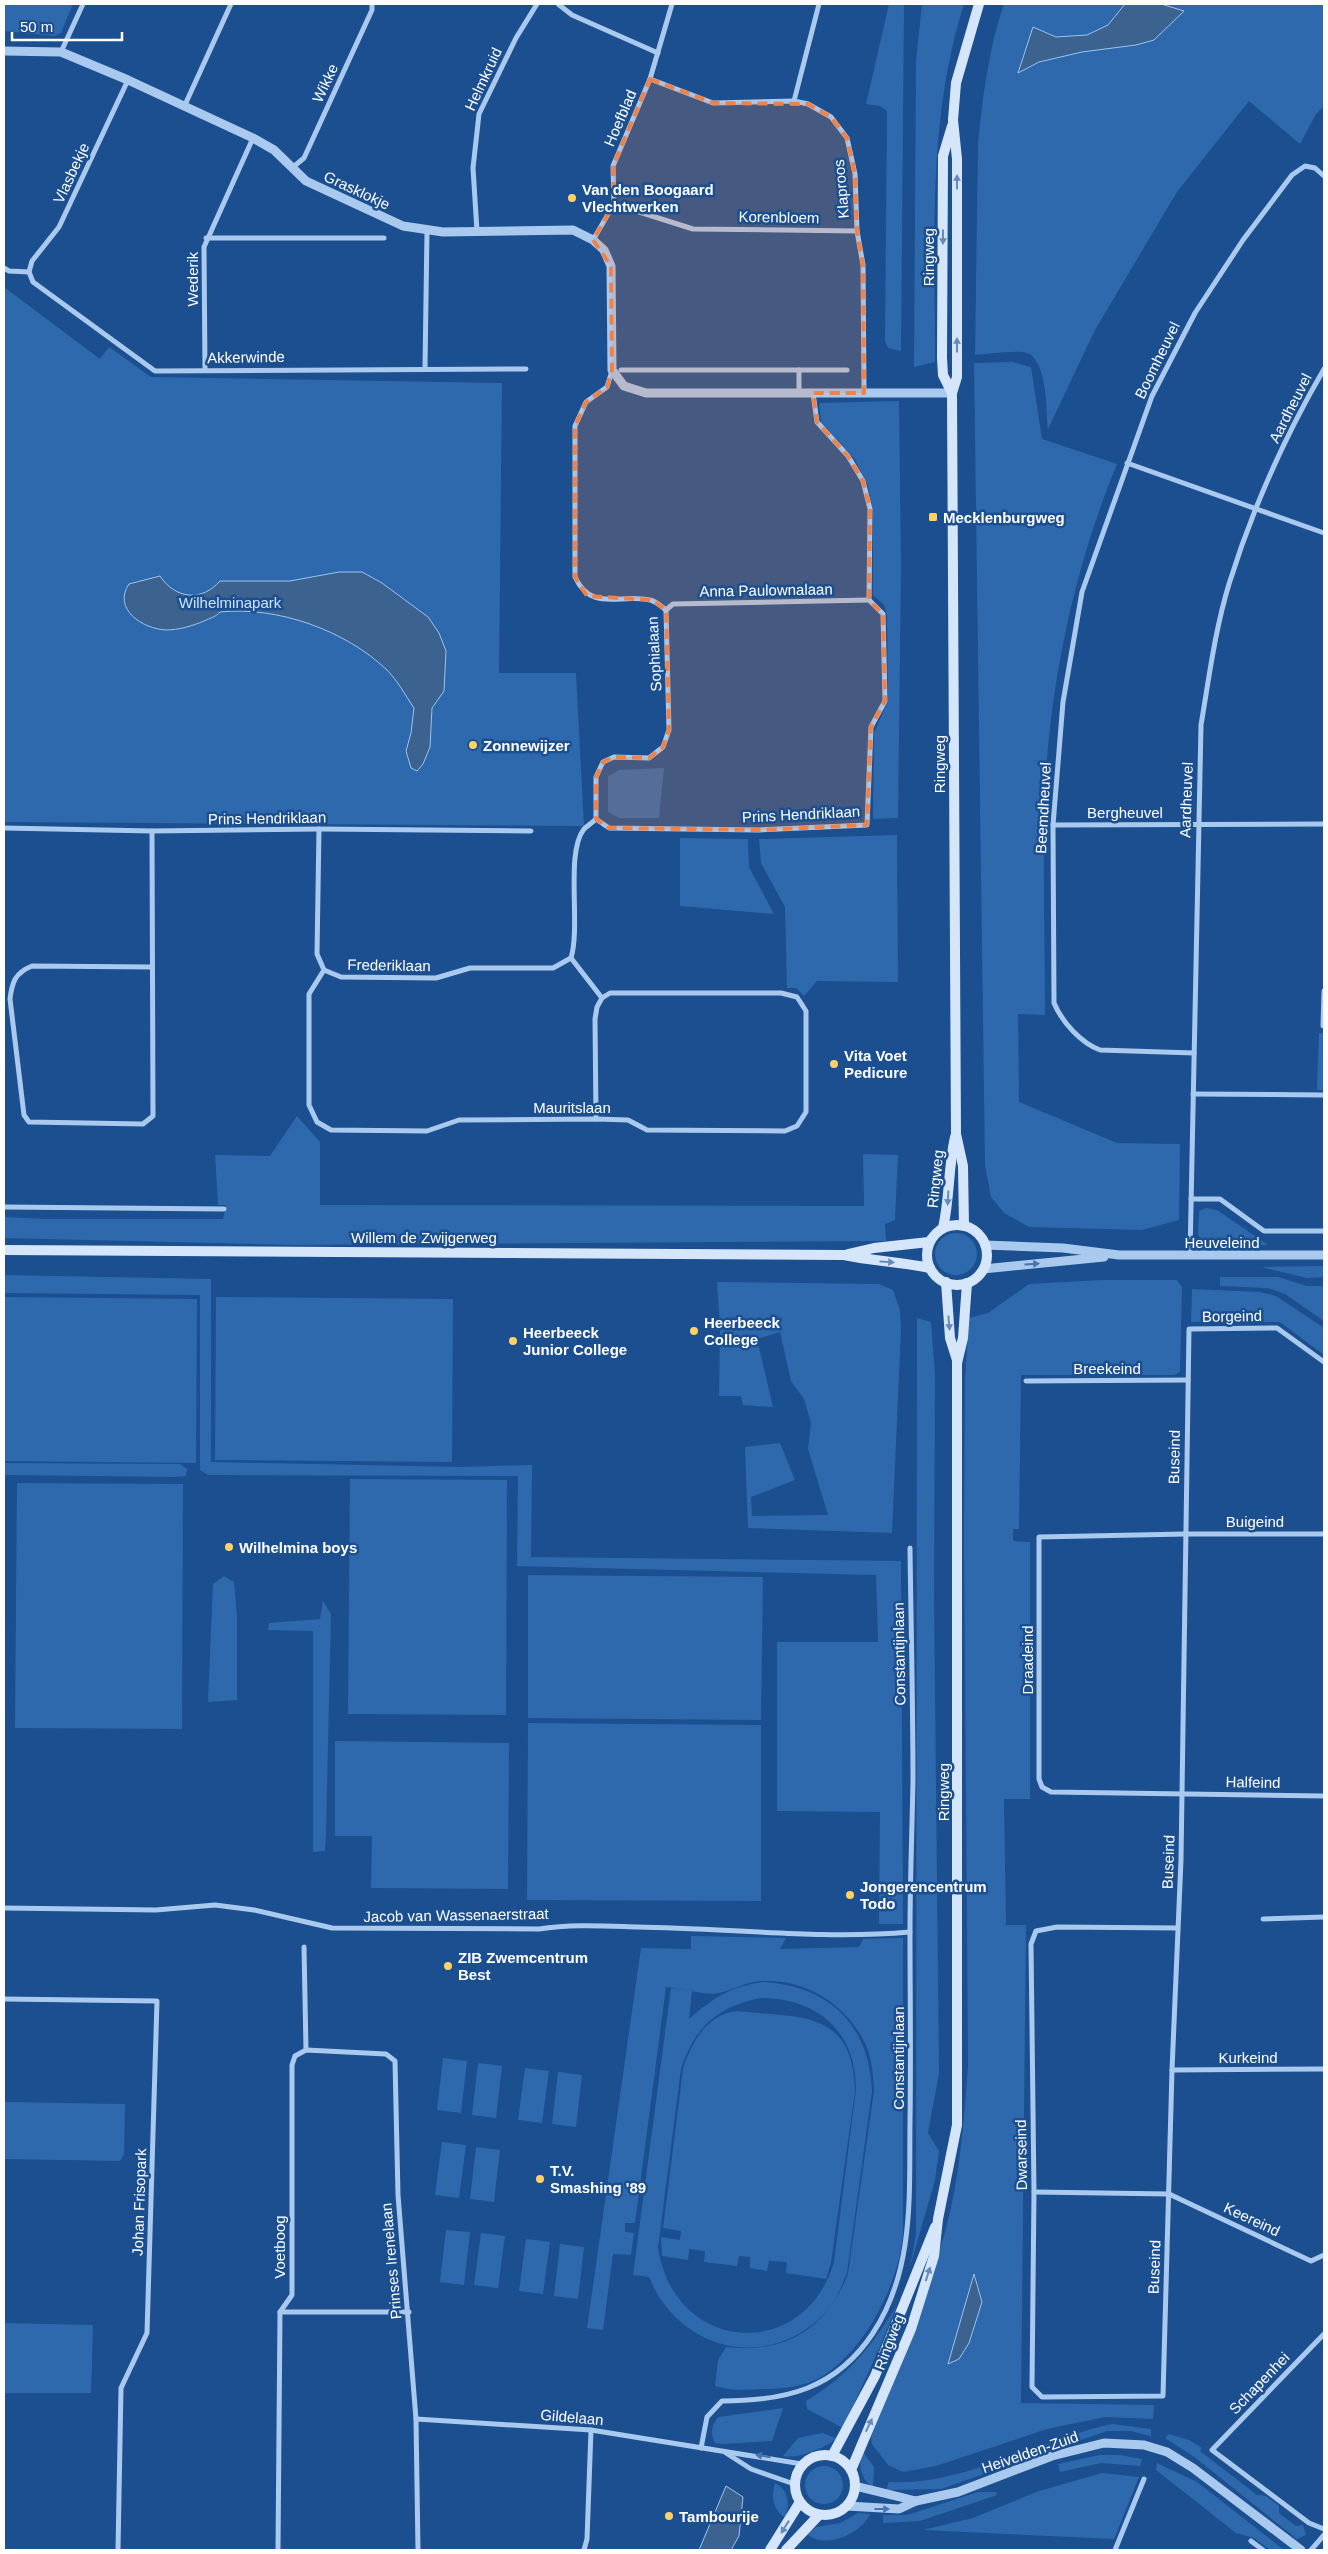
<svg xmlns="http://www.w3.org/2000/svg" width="1328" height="2554" font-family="Helvetica,sans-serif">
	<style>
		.green { fill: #2e69ad; fill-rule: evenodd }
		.water { fill: #3c6290; stroke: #9cc4f0 }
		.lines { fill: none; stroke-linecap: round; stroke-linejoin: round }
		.minor { stroke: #a9c9ee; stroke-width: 5 }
		.tertiary { stroke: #a9c9ee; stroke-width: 9 }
		.secondary { stroke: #d6e6fa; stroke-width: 10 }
		.oneway { fill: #668bba }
		.oneway2 { fill: #4674ac }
		.marked { fill: #ee8249; fill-opacity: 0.2; stroke: #ee8249; stroke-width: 4; stroke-dasharray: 10 6; stroke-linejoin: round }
		.poi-dot { fill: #ffd166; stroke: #1b4f8f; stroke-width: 2 }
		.labels { text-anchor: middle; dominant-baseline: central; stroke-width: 5; stroke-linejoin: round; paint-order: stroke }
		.street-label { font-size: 15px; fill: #fff; stroke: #1b4f8f }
		.poi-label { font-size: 15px; font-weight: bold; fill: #fff; stroke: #1b4f8f; text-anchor: start }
		.park-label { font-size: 15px; fill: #cfe3fa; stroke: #1b4f8f }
	</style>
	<rect width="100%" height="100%" fill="#1b4f8f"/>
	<!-- green -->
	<g class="green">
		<polygon points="4,4 73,4 61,33 55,36 4,31"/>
		<polygon points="889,4 904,4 901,351 888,348 885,341 887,111 880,106 866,104"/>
		<path d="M922 4H964C927 120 935 241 935 362L914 367 916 60Z"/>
		<path d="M1004 4H1125L1108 25 1100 29 1087 35 1056 37 1018 73 1039 62 1082 52 1184 11 1161 4H1324V106L1316 114 1300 144 1249 101 1177 192 1095 330 1048 429C1046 409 1048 355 1023 352 1008 351 990 354 975 355L978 146C982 100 989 47 1004 4Z"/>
		<polygon points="4,287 100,359 109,347 151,377 502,383 499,673 576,673 584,826 4,822"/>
		<path d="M1012 362 1031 367 1042 439 1117 464C1077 561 1053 668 1046 773 1042 853 1045 935 1045 1015L1018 1014 1019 1102 1117 1143 1180 1144 1179 1220 1142 1230 1029 1227 1004 1213 991 1197 985 1166 974 363Z"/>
		<polygon points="899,401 901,567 898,818 873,819 874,733 888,701 887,616 884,605 873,595 873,512 868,486 854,458 821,422 819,403"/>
		<polygon points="664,768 659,818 619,818 608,812 608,776 619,770"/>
		<polygon points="897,835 898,982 817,981 804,996 796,988 787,988 785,907 761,863 759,839"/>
		<polygon points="680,838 748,839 749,867 774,914 680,906"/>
		<polygon points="1319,1033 1324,1033 1324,1090 1317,1090"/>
		<polygon points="297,1116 320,1142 320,1205 864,1206 863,1154 898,1155 895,1220 885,1224 886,1241 294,1245 4,1238 4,1217 46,1219 223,1219 226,1205 218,1205 215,1155 270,1156"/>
		<polygon points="1206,1208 1217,1210 1268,1245 1204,1246 1198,1234 1199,1211"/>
		<circle cx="956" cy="1254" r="21"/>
		<polygon points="1324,1266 1324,1277 1307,1278 1261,1267"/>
		<polygon points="4,1275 211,1279 211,1462 461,1467 532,1465 531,1557 901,1561 903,1924 879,1924 880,1812 777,1811 777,1642 878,1642 876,1575 517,1566 518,1476 208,1475 200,1470 200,1295 4,1293"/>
		<polygon points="1220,1277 1278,1277 1307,1286 1324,1286 1324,1321 1285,1294 1268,1288 1220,1286"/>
		<path d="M1101 1280H1177L1182 1287 1180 1372 1174 1375H1021L1019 1529H1013V1541L1030 1542V1799H1004L1006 1925H1026L1021 2403 1154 2405 1153 2419 1105 2417 1047 2429 936 2466 903 2472 888 2465 872 2444 871 2437C898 2370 925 2301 945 2232 960 2178 964 2121 968 2066L964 1538 965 1380 969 1318 988 1313 1029 1284ZM975 2275 982 2302 969 2343 949 2364Z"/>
		<polygon points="717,1282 879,1284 893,1290 900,1310 901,1330 892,1533 748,1528 745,1447 780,1443 795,1480 751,1497 752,1516 828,1515 808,1449 811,1423 804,1399 791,1381 780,1332 757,1339 773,1407 743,1405 741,1396 719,1396 720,1326"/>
		<polygon points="1192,1289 1260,1292 1276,1296 1324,1328 1324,1355 1280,1322 1191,1322"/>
		<polygon points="4,1297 197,1299 196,1463 4,1461"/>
		<polygon points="216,1297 453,1299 452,1462 215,1460"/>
		<polygon points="917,1318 931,1322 935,1374 934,1596 939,2073 928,2133 939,2151 935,2180 910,2267 916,2234"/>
		<polygon points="4,1463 180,1464 187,1469 186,1476 175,1477 4,1475"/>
		<polygon points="350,1479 507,1480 506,1715 348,1714"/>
		<polygon points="17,1483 183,1484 182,1729 15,1728"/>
		<polygon points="528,1575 763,1577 761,1720 528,1718"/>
		<polygon points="224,1576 234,1582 237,1616 237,1700 208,1702 213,1584"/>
		<polygon points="323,1601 331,1614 326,1834 325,1851 313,1852 313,1631 268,1630 269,1623 320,1619"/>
		<polygon points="528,1723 761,1725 761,1901 527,1900"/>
		<polygon points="335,1741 509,1743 508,1889 371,1888 372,1836 335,1836"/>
		<path d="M691 1936 786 1938 780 1949 859 1947 863 1939 903 1938V2233C900 2283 862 2359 813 2381 797 2388 777 2389 760 2389 745 2390 729 2391 715 2386L718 2360 726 2347C786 2354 826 2329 848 2274L874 2091C873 2075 872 2057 865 2043 846 2004 806 1979 763 1981 747 1981 734 1990 719 1993 706 1996 681 1988 666 1987L635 2223H625V2232L634 2233 631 2255 613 2254 603 2330 587 2328 641 1948 691 1949Z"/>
		<path d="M763 1982C829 1986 869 2024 872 2091L847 2273C841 2287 836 2302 825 2313 768 2373 679 2351 649 2277L633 2275 671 1988 692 1991 689 2019C714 1997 730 1987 763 1982ZM760 1998C817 1998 856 2031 856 2089L834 2262C805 2362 675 2355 658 2248L681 2069C695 2027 717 2007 760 1998Z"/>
		<path d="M737 2011C800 2018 853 2009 855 2091L831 2263 826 2279 786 2273 787 2262 769 2261 767 2271 750 2268V2257L739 2256 737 2266 704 2262 705 2251 689 2249 688 2260 662 2256 661 2237 680 2240 681 2231 663 2228 683 2069C691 2043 707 2014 737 2011Z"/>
		<polygon points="443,2058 467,2061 461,2113 437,2110"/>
		<polygon points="478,2063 502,2066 496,2118 472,2115"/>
		<polygon points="525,2068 549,2071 542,2123 518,2120"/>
		<polygon points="558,2072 582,2075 576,2127 552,2124"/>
		<polygon points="5,2102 125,2104 124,2154 120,2161 4,2159"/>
		<polygon points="442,2142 466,2145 459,2198 435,2195"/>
		<polygon points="476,2147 500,2150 494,2202 470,2199"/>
		<polygon points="446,2230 470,2232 464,2285 440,2282"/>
		<polygon points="481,2233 505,2236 498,2288 474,2285"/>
		<polygon points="526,2239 550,2242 543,2294 519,2291"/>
		<polygon points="560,2244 584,2247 578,2299 554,2296"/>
		<path d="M897 2305 879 2349 843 2428 807 2409 806 2401C849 2375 871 2347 897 2305Z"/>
		<polygon points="4,2323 93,2325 91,2393 4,2393"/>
		<path d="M783 2408 772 2441 722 2444 715 2443C710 2432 711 2427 718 2417Z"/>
		<path d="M1112 2424 1151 2429V2436L1131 2431H1107L941 2489 886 2490 889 2482C963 2486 1038 2440 1112 2424Z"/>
		<path d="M822 2433 836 2438C829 2447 794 2460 783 2456L798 2438Z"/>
		<polygon points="1169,2434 1189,2440 1202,2448 1200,2451 1257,2495 1266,2496 1279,2506 1279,2513 1296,2526 1303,2525 1306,2535 1297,2539 1193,2456 1165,2438"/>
		<path d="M863 2452 874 2467 873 2487C861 2480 857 2464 863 2452Z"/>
		<polygon points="1100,2455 1120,2455 1142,2459 1140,2466 1101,2463 1060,2472 1058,2464"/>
		<polygon points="1157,2463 1197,2482 1284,2550 1270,2550 1254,2538 1236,2533 1156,2470"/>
		<circle cx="824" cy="2485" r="19"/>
		<polygon points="1102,2473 1139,2477 1114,2539 923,2530 973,2518 1036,2492"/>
		<path d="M775 2483C789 2490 790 2505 785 2518 772 2508 771 2497 775 2483Z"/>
		<polygon points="978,2492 996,2492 997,2495 920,2521 883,2523 883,2515 907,2515"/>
		<path d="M858 2513 870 2514C861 2534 825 2550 807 2534L816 2527 840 2523Z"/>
	</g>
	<!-- water -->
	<g class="water">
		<polygon points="1125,4 1161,4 1184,11 1154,40 1136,45 1082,52 1039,62 1018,73 1033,27 1056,37 1087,35 1108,25"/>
		<path d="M339 572H362L382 583 428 617 439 633 446 651 444 691 432 708 430 747 423 764 417 771 411 768 406 751 411 733 414 708C405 695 398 681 387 670 345 630 277 606 220 612 216 617 210 618 204 621 192 626 179 630 166 630 143 629 112 609 129 584L160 576C175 599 202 602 220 581H290Z"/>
		<polygon points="974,2274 982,2302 969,2343 959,2359 948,2364"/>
		<polygon points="726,2486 743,2497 739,2536 731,2550 699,2550"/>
	</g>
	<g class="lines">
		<!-- minor -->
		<g class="minor">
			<polyline points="558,4 572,15 658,53"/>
			<polyline points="61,52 83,4"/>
			<polyline points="650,79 713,103 794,101 808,104 831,117 847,138 855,174 857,231 863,265 864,393"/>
			<polyline points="794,101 819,4"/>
			<polyline points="184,107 231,4"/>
			<polyline points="292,168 304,158 372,10 372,4"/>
			<polyline points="614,204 693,229 857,231"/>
			<polyline points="477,231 473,168 479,114 516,38 537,4"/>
			<polyline points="206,238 384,238"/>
			<polyline points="593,240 614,204 613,166 650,79 672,4"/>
			<polyline points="4,268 9,271 29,272 33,282 155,371 526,369"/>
			<polyline points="29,272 32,261 59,227 128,80"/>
			<polyline points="425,368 427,231"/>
			<polyline points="205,370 204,247 253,138"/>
			<polyline points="621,370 847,370"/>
			<polyline points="799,393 799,370"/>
			<polyline points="1127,463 1324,533"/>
			<polyline points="666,610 673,604 869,600"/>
			<path d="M596 819V777L603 762 614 757 649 758 663 747 669 730 666 610C662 607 656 601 650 600 620 593 592 613 575 577V426L586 402 607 387 612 371"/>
			<polyline points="1053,825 1324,824"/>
			<polyline points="4,828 152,831 319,829 531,831"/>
			<polyline points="319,829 317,954 324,970 309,994 309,1105 317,1122 331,1130 427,1131 459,1120 596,1119 628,1120 647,1130 785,1131 797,1126 806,1112 806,1011 797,997 781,993 610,993 602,998"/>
			<path d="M152 831 153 1116 143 1124 29 1122 24 1115 10 999C12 982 15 973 32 966L152 967"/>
			<polyline points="324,970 341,977 436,978 470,968 553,968 571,958"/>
			<polyline points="1323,1026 1324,991"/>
			<path d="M1194 1053 1100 1050C1081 1043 1062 1022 1054 1003L1053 825 1063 702 1082 592 1152 396 1195 313 1243 240 1292 175 1305 166 1315 168 1324 176"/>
			<polyline points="1193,1094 1324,1095"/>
			<path d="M596 1119 595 1019 597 1007 602 998 571 958C581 925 565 853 584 829 587 826 592 823 596 819L609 828 759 830 867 825 871 727 885 701 883 614 869 600 870 509 863 481 848 456 817 422 813 393"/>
			<polyline points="1191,1199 1220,1199 1264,1231 1324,1231"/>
			<polyline points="4,1207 224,1209"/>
			<path d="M1190 1255 1201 725C1209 678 1215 630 1229 584 1252 510 1285 436 1324 369"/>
			<polyline points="1026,1381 1188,1380"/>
			<polyline points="1324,1534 1185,1534 1039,1537 1039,1779 1042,1787 1051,1792 1324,1796"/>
			<path d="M4 1908 156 1910 215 1905 254 1910 332 1928 539 1929C571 1924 604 1926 637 1927 728 1928 820 1940 910 1932"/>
			<polyline points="1263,1919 1324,1917"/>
			<polyline points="1178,1928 1057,1927 1036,1931 1031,1944 1034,2192 1032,2387 1042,2397 1163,2396 1172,2070 1181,1860 1189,1329 1277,1328 1324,1362"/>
			<polyline points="304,1947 306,2050"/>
			<polyline points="4,1999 157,2001 147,2333 121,2388 118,2550"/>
			<polyline points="1172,2070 1324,2069"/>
			<polyline points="1034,2192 1169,2194 1311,2261 1324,2255"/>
			<polyline points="280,2312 409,2312"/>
			<polyline points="1324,2334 1212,2450 1309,2523 1324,2529"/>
			<polyline points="416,2419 591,2430 802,2464"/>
			<path d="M701 2448 707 2417 722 2401C786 2401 836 2389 873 2333 915 2269 909 2194 910 2121 911 2058 910 1995 910 1932 910 1882 912 1832 913 1781 913 1704 911 1626 910 1548"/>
			<polyline points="726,2453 751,2469 794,2484"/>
			<polyline points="1251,2541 1263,2550"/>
			<polyline points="278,2550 280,2312 292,2295 292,2065 295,2056 306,2050 386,2054 395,2061 398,2195 416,2419 418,2550"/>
			<polyline points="584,2550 587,2539 591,2430"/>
			<polyline points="1115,2550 1144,2479"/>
			<polyline points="1311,2550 1324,2535"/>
		</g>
		<!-- tertiary -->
		<g class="tertiary">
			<polyline points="4,51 61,52 128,80 253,138 274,150 306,181 403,226 443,232 573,230 593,240 604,250 611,266 612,370 624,386 646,393 952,393"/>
			<polyline points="985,1245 1063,1248 1119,1255 1324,1255"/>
			<polyline points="983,1269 1104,1257"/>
			<polyline points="855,2486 916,2501"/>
			<polyline points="847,2506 899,2509 916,2501 958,2492 1052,2456 1104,2443 1144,2445 1167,2452 1193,2468 1301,2550"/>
		</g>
		<!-- secondary -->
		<g class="secondary">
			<polyline points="952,393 943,375 942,358 943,156 952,126"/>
			<circle cx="957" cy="1255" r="30"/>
			<polyline points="964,1226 963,1166 956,1134 952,393 957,377 957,159 953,120 956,83 979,4"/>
			<path d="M943 1228C950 1197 948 1168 955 1137"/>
			<path d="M4 1250 844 1255C873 1261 901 1262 930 1268"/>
			<polyline points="848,1254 874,1248 929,1242"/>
			<polyline points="946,1282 950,1338 957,1360"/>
			<circle cx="825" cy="2485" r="30"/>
			<polyline points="832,2456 875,2376 935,2227"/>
			<polyline points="851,2470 911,2329 934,2256 938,2219 957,2125 957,1363 963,1338 967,1283"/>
			<polyline points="770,2550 800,2502"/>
			<polyline points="786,2550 819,2515"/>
		</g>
	</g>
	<!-- one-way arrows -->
	<defs><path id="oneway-solid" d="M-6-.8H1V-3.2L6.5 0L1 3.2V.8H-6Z" transform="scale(1.25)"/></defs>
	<g class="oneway">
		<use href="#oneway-solid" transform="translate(957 182) rotate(-90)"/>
		<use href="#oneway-solid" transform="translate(943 237) rotate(90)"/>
		<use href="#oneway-solid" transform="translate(957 345) rotate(-90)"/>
		<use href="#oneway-solid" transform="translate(948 1198) rotate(93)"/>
		<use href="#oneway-solid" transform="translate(887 1262) rotate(3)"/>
		<use href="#oneway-solid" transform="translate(949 1323) rotate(85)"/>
		<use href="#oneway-solid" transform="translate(928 2274) rotate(-72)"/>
		<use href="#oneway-solid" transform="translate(869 2425) rotate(-65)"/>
		<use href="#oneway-solid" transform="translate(785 2527) rotate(122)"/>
	</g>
	<g class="oneway2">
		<use href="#oneway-solid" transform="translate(1032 1264) rotate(-3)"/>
		<use href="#oneway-solid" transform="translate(763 2456) rotate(-171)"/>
		<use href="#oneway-solid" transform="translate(882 2509)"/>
	</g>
	<!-- marked area -->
	<path class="marked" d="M650 79 713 103 808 104 831 117 847 138 855 174 857 231 863 265 864 393H813L817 422 848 456 863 481 870 509 869 600 883 614 885 701 871 727 867 825 759 830 609 828 596 819V777L603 762 614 757 649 758 663 747 669 730 666 610 652 600 587 596 575 577V426L586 402 607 387 612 370 611 266 593 240 614 204 613 166Z"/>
	<!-- markers -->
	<g class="poi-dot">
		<circle cx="572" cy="198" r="5"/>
		<rect x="928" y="512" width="10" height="10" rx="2.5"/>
		<circle cx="473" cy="745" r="5"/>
		<circle cx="834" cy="1064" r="5"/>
		<circle cx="694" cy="1331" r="5"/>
		<circle cx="513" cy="1341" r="5"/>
		<circle cx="229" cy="1547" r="5"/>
		<circle cx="850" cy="1895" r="5"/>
		<circle cx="448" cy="1966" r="5"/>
		<circle cx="540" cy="2179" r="5"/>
		<circle cx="669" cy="2516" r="5"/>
	</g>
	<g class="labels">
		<!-- street labels -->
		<g class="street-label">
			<text transform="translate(483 79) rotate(-65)">Helmkruid</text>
			<text transform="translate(325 83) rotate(-65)">Wikke</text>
			<text transform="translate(620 118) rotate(-67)">Hoefblad</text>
			<text transform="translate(71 173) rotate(-65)">Vlasbekje</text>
			<text transform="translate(841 189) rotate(-95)">Klaproos</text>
			<text transform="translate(357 190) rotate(25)">Grasklokje</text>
			<text transform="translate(779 217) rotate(1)">Korenbloem</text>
			<text transform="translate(928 257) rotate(-90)">Ringweg</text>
			<text transform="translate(192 279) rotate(-90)">Wederik</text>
			<text transform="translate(246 357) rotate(-1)">Akkerwinde</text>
			<text transform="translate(1157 360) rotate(-64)">Boomheuvel</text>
			<text transform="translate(1290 408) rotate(-63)">Aardheuvel</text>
			<text transform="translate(766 590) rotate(-1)">Anna Paulownalaan</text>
			<text transform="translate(654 654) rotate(-93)">Sophialaan</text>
			<text transform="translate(939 764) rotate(-90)">Ringweg</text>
			<text transform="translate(1186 800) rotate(-88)">Aardheuvel</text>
			<text transform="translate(1043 808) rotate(-87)">Beemdheuvel</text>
			<text x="1125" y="812">Bergheuvel</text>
			<text transform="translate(801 814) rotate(-3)">Prins Hendriklaan</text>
			<text transform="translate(267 818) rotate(-1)">Prins Hendriklaan</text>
			<text transform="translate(389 965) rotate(1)">Frederiklaan</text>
			<text x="572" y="1107">Mauritslaan</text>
			<text transform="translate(935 1179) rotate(-84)">Ringweg</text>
			<text x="424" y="1237">Willem de Zwijgerweg</text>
			<text x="1222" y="1242">Heuveleind</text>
			<text transform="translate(1232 1316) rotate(-1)">Borgeind</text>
			<text x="1107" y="1368">Breekeind</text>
			<text transform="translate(1174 1457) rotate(-89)">Buseind</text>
			<text x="1255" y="1521">Buigeind</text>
			<text transform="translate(899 1654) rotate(-91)">Constantijnlaan</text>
			<text transform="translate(1027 1660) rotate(-90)">Draadeind</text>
			<text transform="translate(1253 1782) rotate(1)">Halfeind</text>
			<text transform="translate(943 1792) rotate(-90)">Ringweg</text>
			<text transform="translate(1168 1862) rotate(-88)">Buseind</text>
			<text transform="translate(456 1915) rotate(-1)">Jacob van Wassenaerstraat</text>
			<text x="1248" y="2057">Kurkeind</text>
			<text transform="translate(898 2058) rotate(-90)">Constantijnlaan</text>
			<text transform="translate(1021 2155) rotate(-91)">Dwarseind</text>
			<text transform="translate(139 2202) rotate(-88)">Johan Frisopark</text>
			<text transform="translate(1252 2219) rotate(25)">Keereind</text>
			<text transform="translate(279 2247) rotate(-90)">Voetboog</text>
			<text transform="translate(391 2261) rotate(-95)">Prinses Irenelaan</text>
			<text transform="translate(1154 2267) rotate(-88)">Buseind</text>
			<text transform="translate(889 2342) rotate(-69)">Ringweg</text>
			<text transform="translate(1259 2383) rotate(-46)">Schapenhei</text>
			<text transform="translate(572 2417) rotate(5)">Gildelaan</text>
			<text transform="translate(1030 2452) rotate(-19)">Heivelden-Zuid</text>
		</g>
		<!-- poi labels -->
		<g class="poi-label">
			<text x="582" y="189">Van den Boogaard<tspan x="582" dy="17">Vlechtwerken</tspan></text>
			<text x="943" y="517">Mecklenburgweg</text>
			<text x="483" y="745">Zonnewijzer</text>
			<text x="844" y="1055">Vita Voet<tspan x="844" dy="17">Pedicure</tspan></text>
			<text x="704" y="1322">Heerbeeck<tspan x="704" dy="17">College</tspan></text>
			<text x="523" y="1332">Heerbeeck<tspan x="523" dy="17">Junior College</tspan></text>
			<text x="239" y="1547">Wilhelmina boys</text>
			<text x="860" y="1886">Jongerencentrum<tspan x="860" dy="17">Todo</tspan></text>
			<text x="458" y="1957">ZIB Zwemcentrum<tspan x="458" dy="17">Best</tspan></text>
			<text x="550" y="2170">T.V.<tspan x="550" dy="17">Smashing '89</tspan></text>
			<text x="679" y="2516">Tambourije</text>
		</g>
		<!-- park labels -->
		<g class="park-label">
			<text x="230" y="602">Wilhelminapark</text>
		</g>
	</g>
	<!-- border -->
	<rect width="1328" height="2554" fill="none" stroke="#ffffff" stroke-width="10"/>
	<!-- scale -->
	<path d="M12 32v8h110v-8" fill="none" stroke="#ffffff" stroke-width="2.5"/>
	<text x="20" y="32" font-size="15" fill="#ffffff" stroke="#1b4f8f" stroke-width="4" paint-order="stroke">50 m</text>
</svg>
